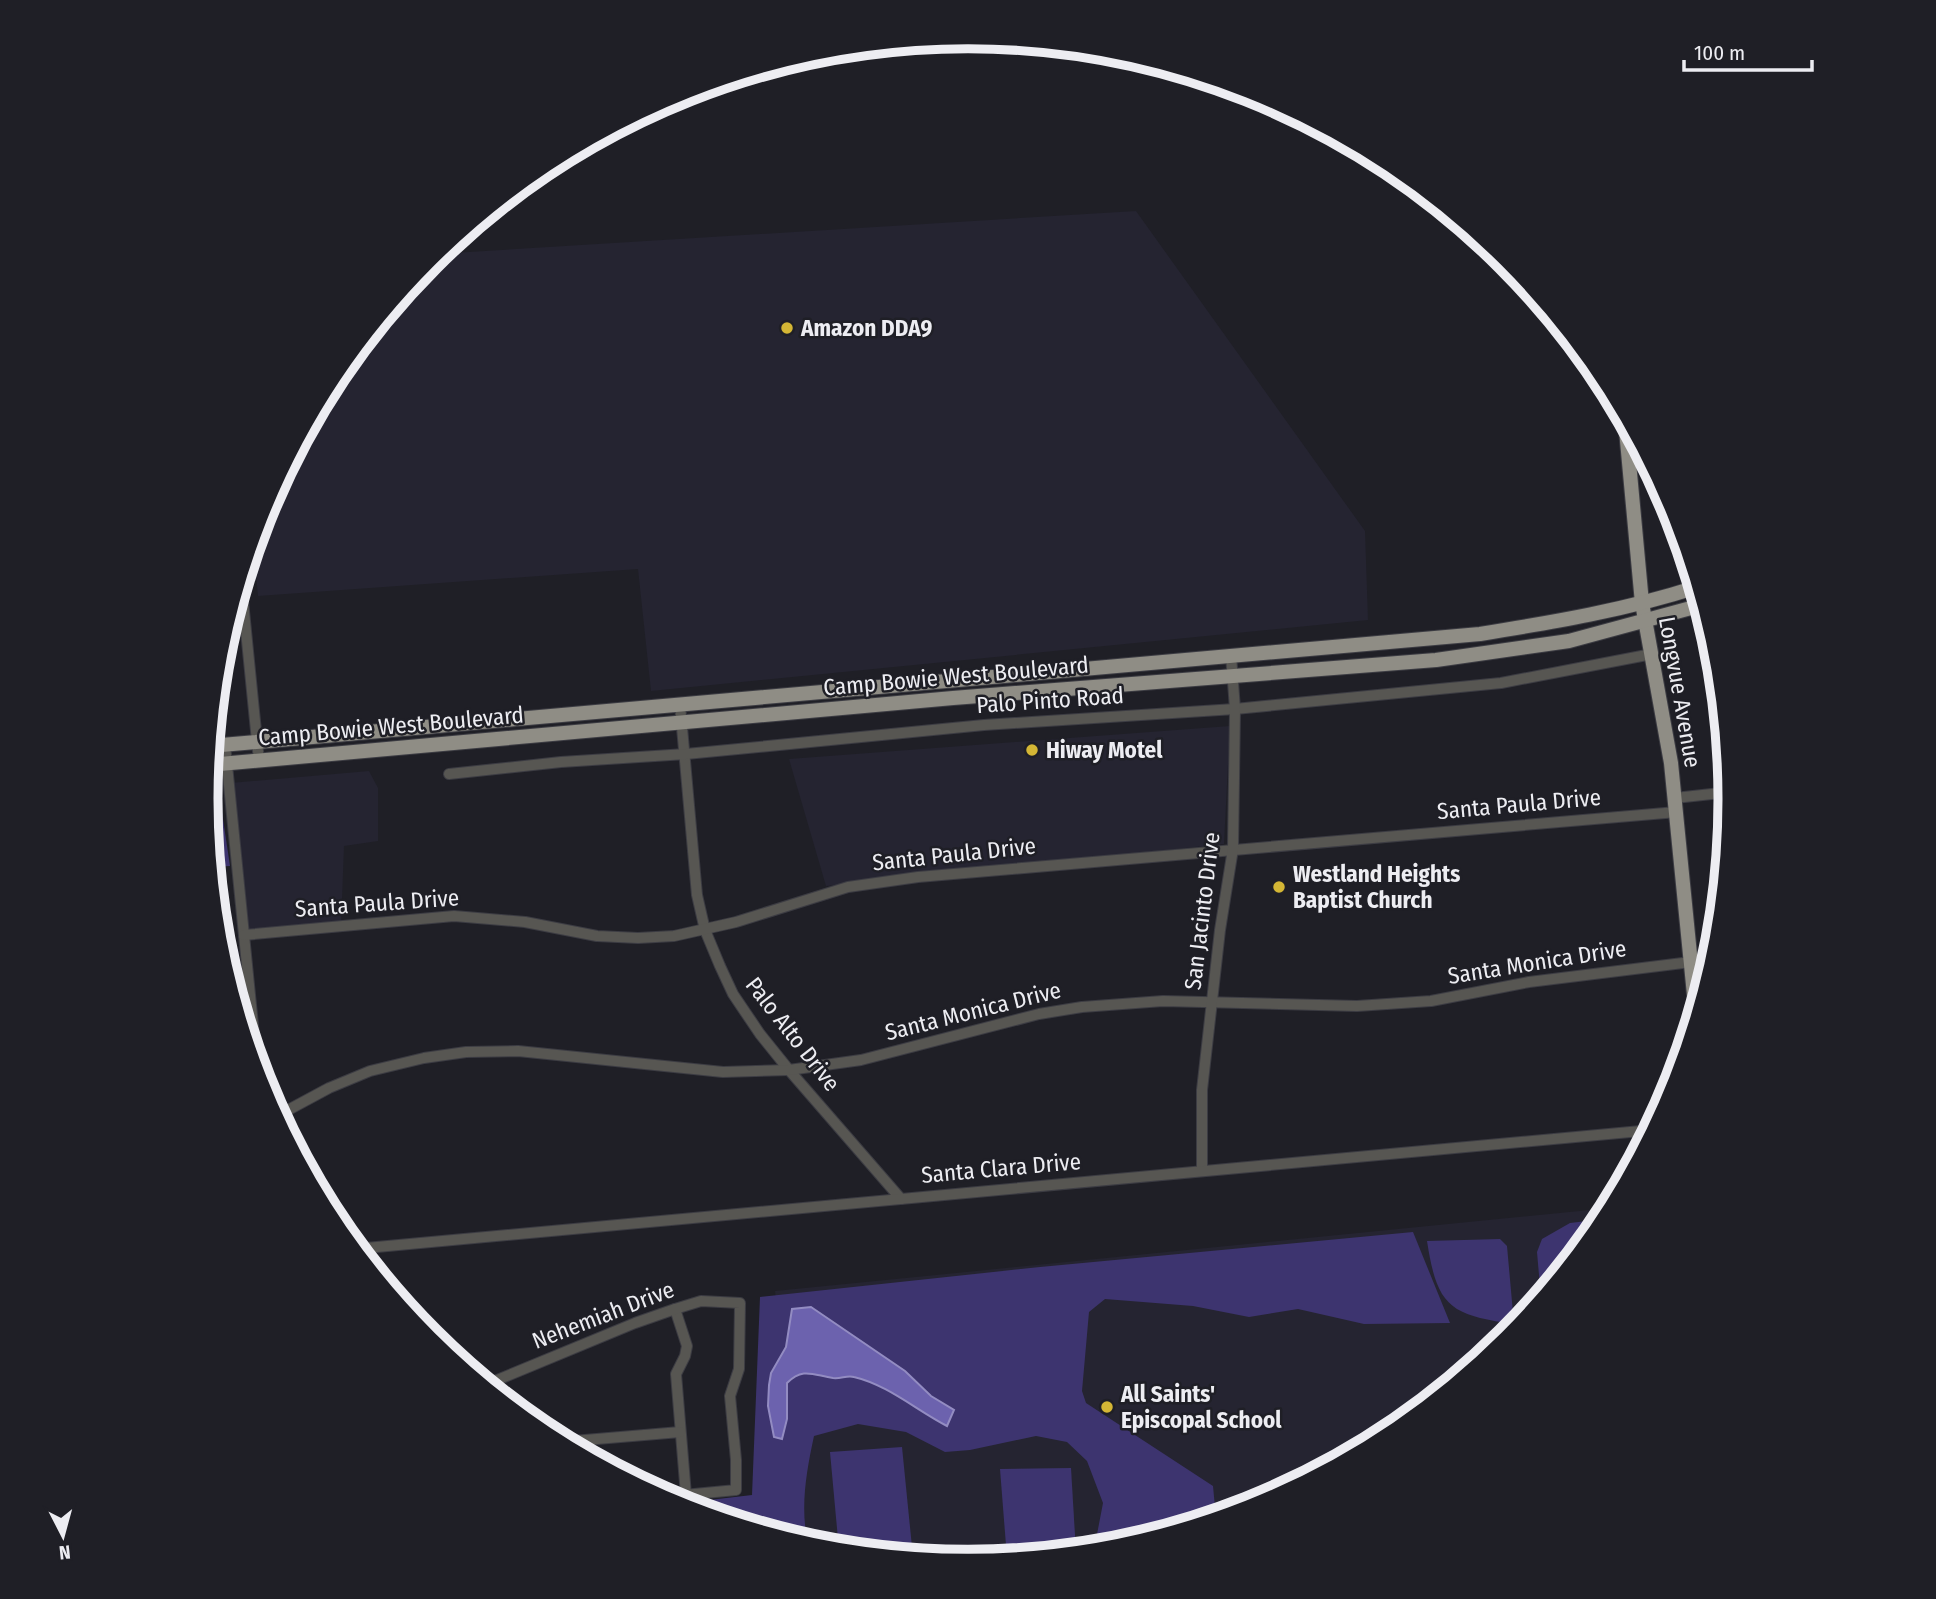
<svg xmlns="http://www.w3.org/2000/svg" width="1936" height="1599" font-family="'Fira Sans Condensed',sans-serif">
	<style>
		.built { fill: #252431 }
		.green { fill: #3d346f }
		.water { fill: #6c62ae; stroke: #938cc2; stroke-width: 2 }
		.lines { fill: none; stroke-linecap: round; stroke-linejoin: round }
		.minor-casing { stroke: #3c3c43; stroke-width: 12 }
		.major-casing { stroke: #3c3c43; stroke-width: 16 }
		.minor { stroke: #575652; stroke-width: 10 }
		.major { stroke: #8f8d85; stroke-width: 14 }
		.poi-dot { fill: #d4b635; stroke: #1f1f26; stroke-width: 2.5 }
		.labels { text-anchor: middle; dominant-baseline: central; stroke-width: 5; stroke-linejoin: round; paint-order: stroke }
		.poi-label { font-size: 23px; font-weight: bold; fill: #ededf2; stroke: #1f1f26; text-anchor: start }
		.street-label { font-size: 23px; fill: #ededf2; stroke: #1f1f26 }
		.rim { fill: none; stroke: #ededf2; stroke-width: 9 }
	</style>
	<rect width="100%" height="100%" fill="#1f1f26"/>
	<!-- built -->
	<g class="built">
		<polygon points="1136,211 1365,531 1368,620 651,691 638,569 258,596 253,542 263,507 334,375 436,254"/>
		<polygon points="1230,726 1224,844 826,886 789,759"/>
		<polygon points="369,771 378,788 378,841 344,846 341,926 244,935 230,783"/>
		<polygon points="1610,1208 1602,1224 1507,1339 1391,1434 1260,1504 1116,1548 968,1562 819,1548 681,1505 795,1493 775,1291"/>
	</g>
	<!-- green -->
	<g class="green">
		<polygon points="217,779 230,866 212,867 205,799 207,780"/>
		<polygon points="238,949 242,1020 220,950"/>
		<polygon points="1604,1219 1602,1224 1541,1298 1537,1252 1542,1239 1570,1223"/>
		<path d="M1413 1232 1450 1323 1364 1324 1298 1309 1249 1317 1193 1306 1105 1299 1089 1312 1082 1391 1086 1403 1213 1486 1216 1518 1116 1548 1094 1550 1103 1503 1087 1461 1067 1442 1036 1436 970 1450 945 1452 906 1432 858 1424 814 1436C806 1473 800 1508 808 1544L675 1504 752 1495 760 1297 1040 1267Z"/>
		<path d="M1500 1239 1507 1246 1514 1324C1449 1315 1437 1306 1427 1241Z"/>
		<polygon points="902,1447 913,1557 839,1550 830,1452"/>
		<polygon points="1071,1468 1076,1552 1007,1558 1000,1469"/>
	</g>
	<!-- water -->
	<path class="water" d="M811 1307 905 1371 931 1396 954 1410 947 1426C916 1410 888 1385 854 1377 847 1375 841 1379 833 1378 813 1375 803 1367 787 1383V1419L782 1439 774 1437 768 1406 769 1385 771 1373 786 1347 792 1309Z"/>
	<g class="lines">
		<!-- minor casing -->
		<g class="minor-casing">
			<g id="minor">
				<polyline points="241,581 259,761"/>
				<polyline points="680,705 697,895 705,930 720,966 733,994 760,1034 789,1070 901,1199"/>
				<polyline points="225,745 258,1075"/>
				<polyline points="449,774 561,762 686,754 984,725 1235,709 1501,683 1652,654"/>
				<polyline points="1675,798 1730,792"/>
				<polyline points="244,935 454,916 525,922 597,936 638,938 674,936 736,922 848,887 918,877 1677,812"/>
				<polyline points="277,1116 329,1088 370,1071 424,1058 466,1052 518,1051 723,1072 789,1070 861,1060 1039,1014 1082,1007 1163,1001 1357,1006 1431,1001 1529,982 1691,962"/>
				<polyline points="1202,1170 1202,1090 1220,930 1233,849 1235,709 1231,655"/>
				<polyline points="355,1249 1652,1130"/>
				<polyline points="675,1309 687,1346 685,1356 676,1374 686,1495"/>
				<polyline points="485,1385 635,1323 675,1309 701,1301 740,1303 739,1369 730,1396 736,1460 736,1490 663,1497"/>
				<polyline points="561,1442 680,1432"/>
			</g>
		</g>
		<!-- major casing -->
		<g class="major-casing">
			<g id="major">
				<polyline points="1625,419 1642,603 1671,763 1696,1015"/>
				<path d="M210 746 1480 634C1554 622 1626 610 1697 587"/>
				<polyline points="209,765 953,698 1436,660 1569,641 1702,605"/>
			</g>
		</g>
		<!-- minor -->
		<use href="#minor" class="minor"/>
		<!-- major -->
		<use href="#major" class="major"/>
	</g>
	<!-- markers -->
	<g class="poi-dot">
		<circle cx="787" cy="328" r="7"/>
		<circle cx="1032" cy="750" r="7"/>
		<circle cx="1279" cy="887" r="7"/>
		<circle cx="1107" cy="1407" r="7"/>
	</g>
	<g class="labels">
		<!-- poi labels -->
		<g class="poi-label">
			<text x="801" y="328">Amazon DDA9</text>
			<text x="1046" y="750">Hiway Motel</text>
			<text x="1293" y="874">Westland Heights<tspan x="1293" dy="26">Baptist Church</tspan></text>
			<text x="1121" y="1394">All Saints'<tspan x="1121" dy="26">Episcopal School</tspan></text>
		</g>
		<!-- street labels -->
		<g class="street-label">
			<text transform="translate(956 676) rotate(-5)">Camp Bowie West Boulevard</text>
			<text transform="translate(1680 692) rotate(80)">Longvue Avenue</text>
			<text transform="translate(1050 700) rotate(-4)">Palo Pinto Road</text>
			<text transform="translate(391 726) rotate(-5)">Camp Bowie West Boulevard</text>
			<text transform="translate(1519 804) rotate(-5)">Santa Paula Drive</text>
			<text transform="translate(954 854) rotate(-6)">Santa Paula Drive</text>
			<text transform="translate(377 903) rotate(-4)">Santa Paula Drive</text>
			<text transform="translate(1202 911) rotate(-83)">San Jacinto Drive</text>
			<text transform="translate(1537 962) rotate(-9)">Santa Monica Drive</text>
			<text transform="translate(973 1011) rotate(-14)">Santa Monica Drive</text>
			<text transform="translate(793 1034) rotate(52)">Palo Alto Drive</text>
			<text transform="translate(1001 1168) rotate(-5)">Santa Clara Drive</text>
			<text transform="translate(603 1315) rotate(-21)">Nehemiah Drive</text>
		</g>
	</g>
	<!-- crop -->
	<path d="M0 0H1936V1599H0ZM218 799a750 750 0 1 1 1500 0a750 750 0 1 1-1500 0Z" fill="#1f1f26" fill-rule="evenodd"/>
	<path class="rim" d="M218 799a750 750 0 1 1 1500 0a750 750 0 1 1-1500 0Z"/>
	<!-- north arrow -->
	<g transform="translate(63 1536) rotate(174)" stroke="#1f1f26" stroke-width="5" paint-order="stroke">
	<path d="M0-5L12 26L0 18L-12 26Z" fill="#ededf2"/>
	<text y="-10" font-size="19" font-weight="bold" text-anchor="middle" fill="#ededf2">N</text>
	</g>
	<!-- scale -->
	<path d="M1684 60v10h128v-10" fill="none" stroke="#ededf2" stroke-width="3.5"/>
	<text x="1694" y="60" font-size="21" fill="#ededf2" stroke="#1f1f26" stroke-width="5" paint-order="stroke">100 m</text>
</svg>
